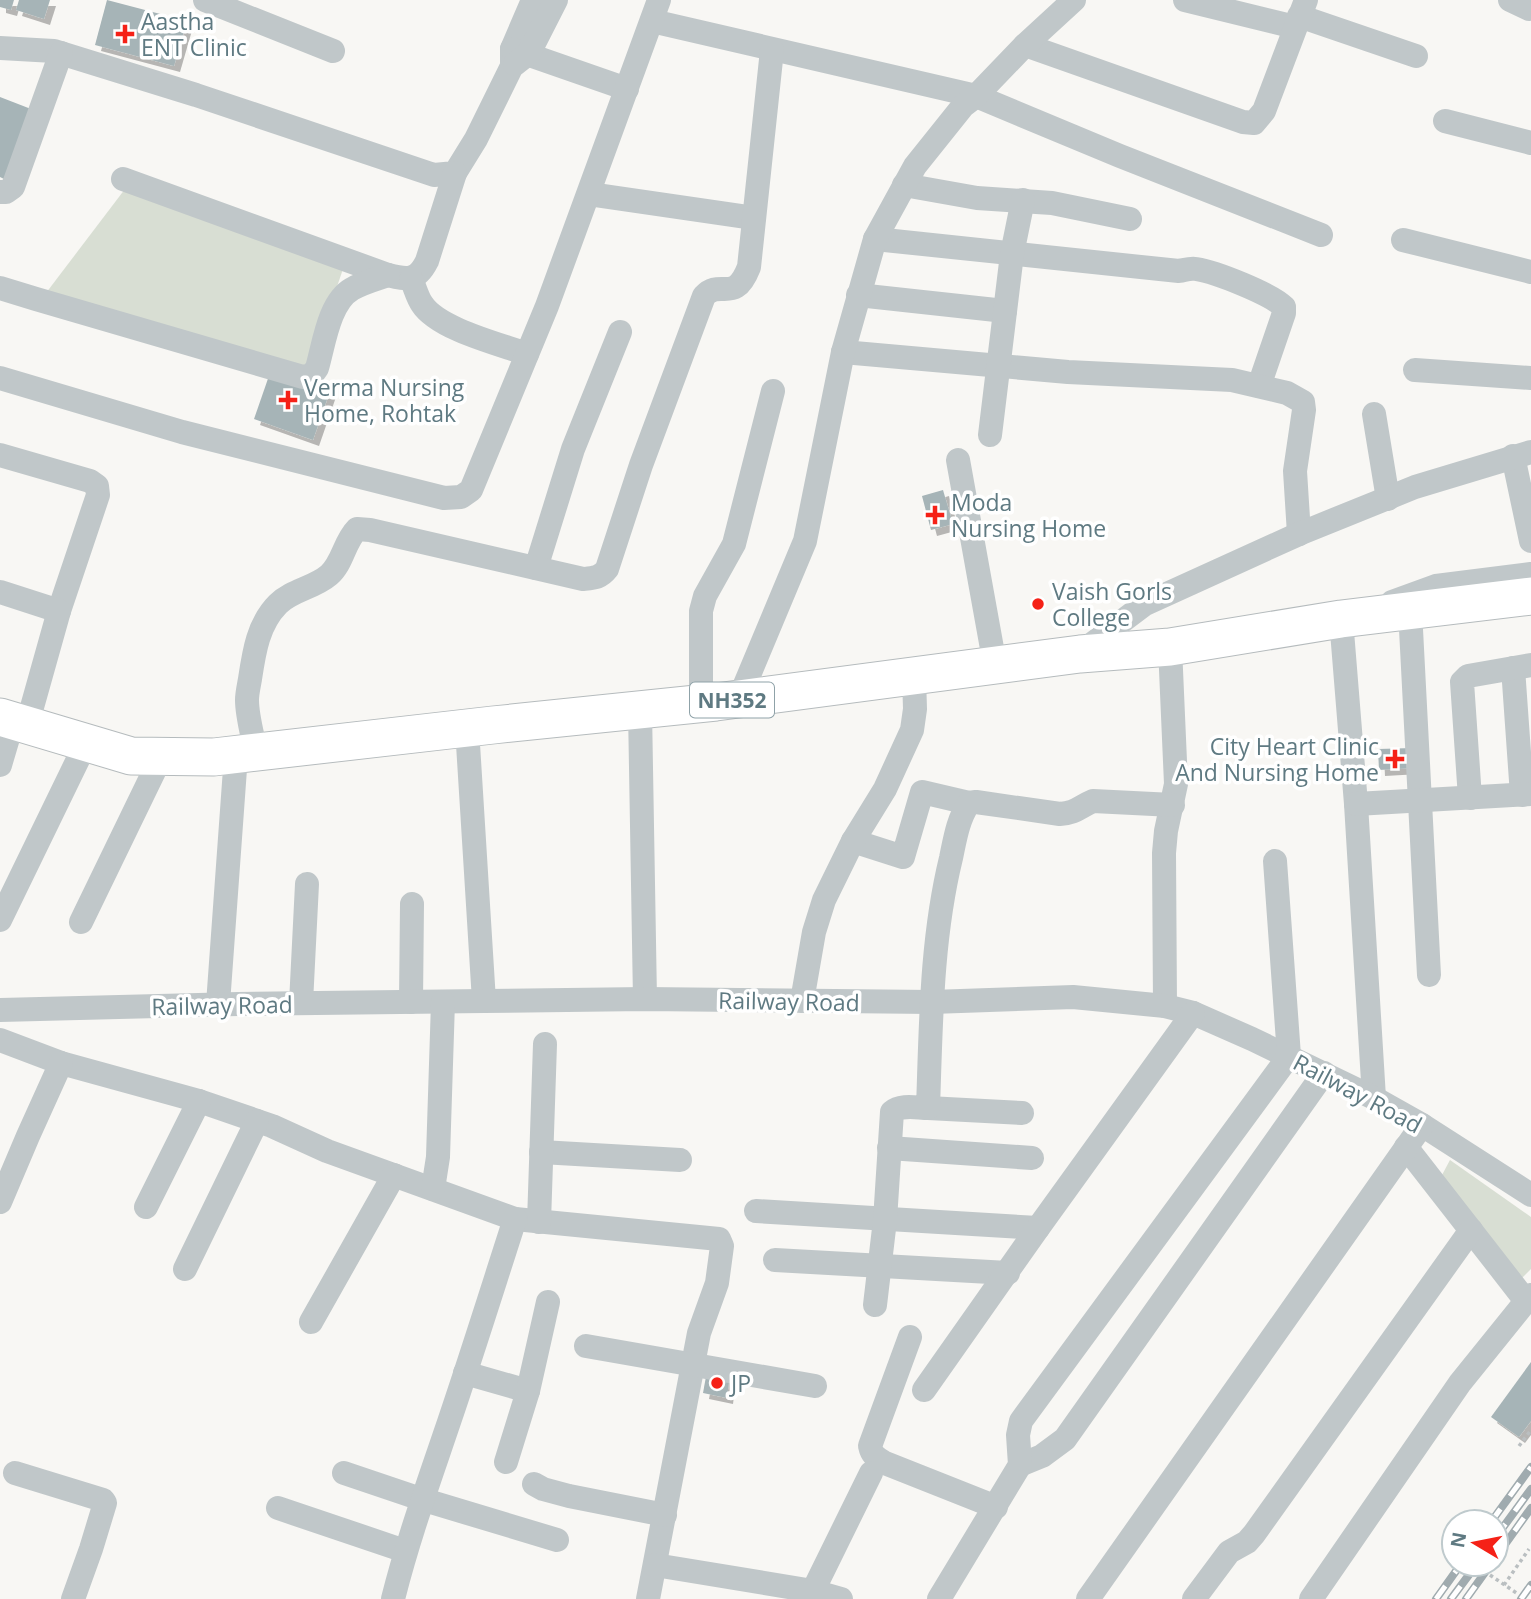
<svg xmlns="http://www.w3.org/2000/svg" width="1531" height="1599" font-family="'Open Sans',sans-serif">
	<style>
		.green { fill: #d8ded3 }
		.building { fill: #a6b4b7; filter: url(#shadow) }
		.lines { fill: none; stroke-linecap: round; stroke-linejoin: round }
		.highway-casing { stroke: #b5bbbd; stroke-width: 39 }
		.path { stroke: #babfc1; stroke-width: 3.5; stroke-dasharray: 3.5 3.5; stroke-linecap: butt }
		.minor { stroke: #c0c7c9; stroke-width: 24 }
		.highway { stroke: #fff; stroke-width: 37 }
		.rail-casing { stroke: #a0abaf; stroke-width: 8 }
		.rail { stroke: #fff; stroke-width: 5; stroke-dasharray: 16; stroke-linecap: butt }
		.poi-dot { fill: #f52117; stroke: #fff; stroke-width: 2.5 }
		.labels { text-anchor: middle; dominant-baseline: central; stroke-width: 7; stroke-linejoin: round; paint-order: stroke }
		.shield { fill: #fff; stroke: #8fa2a8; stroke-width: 2 }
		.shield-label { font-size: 21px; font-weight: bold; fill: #5f7a82 }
		.poi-label { font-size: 23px; fill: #5f7a82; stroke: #fff; text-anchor: start }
		.street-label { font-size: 23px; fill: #5f7a82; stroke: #fff }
	</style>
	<defs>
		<filter id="shadow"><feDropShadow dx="6" dy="6" stdDeviation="0" flood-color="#0004"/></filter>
	</defs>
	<rect width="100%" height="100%" fill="#f8f7f4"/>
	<!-- green -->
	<g class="green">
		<polygon points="125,189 347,257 309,370 46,293"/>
		<polygon points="1450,1160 1531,1217 1531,1269 1518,1282 1442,1175"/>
	</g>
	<!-- building -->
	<g class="building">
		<polygon points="0,0 14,0 11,10 0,7"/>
		<polygon points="19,0 50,0 44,19 16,10"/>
		<polygon points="107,0 187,21 174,66 95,45"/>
		<polygon points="0,97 31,109 4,179 0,177"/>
		<polygon points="271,370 330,391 313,440 254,419"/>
		<polygon points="943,490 953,524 931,530 922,496"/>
		<polygon points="1413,748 1414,768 1379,770 1378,749"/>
		<polygon points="1531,1362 1531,1421 1519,1437 1491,1417"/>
		<polygon points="707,1371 730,1373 727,1398 703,1393"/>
	</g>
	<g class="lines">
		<!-- highway casing -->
		<g class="highway-casing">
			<polyline id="highway" points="0,717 131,756 214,757 493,725 716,702 1080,654 1170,647 1341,619 1531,596"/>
		</g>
		<!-- path -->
		<g class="path">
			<polyline points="1519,1446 1531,1430"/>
			<polyline points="1490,1575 1518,1594"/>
			<polyline points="1504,1585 1529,1549"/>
		</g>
		<!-- minor -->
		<g class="minor">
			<polyline points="205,0 333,51"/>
			<polyline points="1185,0 1295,27"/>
			<polyline points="1510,0 1529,9"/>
			<polyline points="1299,16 1416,56"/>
			<polyline points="652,21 976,96 1120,156 1321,235"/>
			<polyline points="1025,45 1243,122 1254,123 1264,111 1306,0"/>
			<polyline points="0,48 54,51 196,95 434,175 455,173 476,139 512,66 512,49 533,0"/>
			<polyline points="512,49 627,89"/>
			<polyline points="515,64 529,53 556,0"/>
			<polyline points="1445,121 1531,143"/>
			<path d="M123 179 388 275C408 280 417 281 427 261L455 173"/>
			<polyline points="904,185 977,198 1052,203 1130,219"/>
			<polyline points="0,192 6,192 13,187 61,53"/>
			<polyline points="589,194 754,218"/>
			<path d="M875 239 1179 271C1185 270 1190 268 1196 269 1216 272 1271 294 1284 307V313L1259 386"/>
			<polyline points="1403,240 1531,272"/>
			<path d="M411 279C415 287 417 297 422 304 438 329 499 344 527 354"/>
			<path d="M0 288 36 299 303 377 312 375 317 368C324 344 329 302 352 289 362 283 376 279 388 275"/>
			<polyline points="858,295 1005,311"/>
			<polyline points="843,352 1068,372 1232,380 1287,393 1303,402 1304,410 1295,471 1299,534"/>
			<polyline points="1415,370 1531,378"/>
			<polyline points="0,378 182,432 444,498 461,497 471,490 547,306 659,0"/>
			<polyline points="1374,414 1388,499"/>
			<polyline points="990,435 1012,254 1023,200"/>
			<polyline points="0,455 90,481 97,486 98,495 59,611 27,725"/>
			<polyline points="1513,456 1531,541"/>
			<polyline points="958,460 995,665"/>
			<polyline points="536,568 573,449 620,332"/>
			<polyline points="0,592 59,611"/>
			<polyline points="1392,602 1436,586 1531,574"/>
			<polyline points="1410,610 1429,975"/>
			<polyline points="1341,619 1356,804 1374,1098"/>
			<polyline points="1080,653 1145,604 1299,534 1415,487 1531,452"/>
			<polyline points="1513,668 1522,795"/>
			<polyline points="739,699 805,541 843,352 875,239 915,166 963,106 976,96 1025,45 1074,0"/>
			<polyline points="701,704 701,611 705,596 734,544 773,391"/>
			<polyline points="640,710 645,999"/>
			<polyline points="467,728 484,1001"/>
			<path d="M256 753C253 736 247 717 247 700 247 693 249 685 250 679 254 652 258 624 278 604 292 590 314 588 329 575 343 563 344 542 357 529L370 530 583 579C594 578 600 578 607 569L641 465 704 296C721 278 734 305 749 267L772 50"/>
			<polyline points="0,765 13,721"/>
			<polyline points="1470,798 1462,682 1468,676 1531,665"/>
			<polyline points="1356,804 1531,794"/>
			<polyline points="853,841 903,857 922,792 969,803"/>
			<polyline points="0,920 86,743"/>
			<polyline points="81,922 161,757"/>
			<polyline points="802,1001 814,932 824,900 853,841 885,789 912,730 915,709 914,676"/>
			<polyline points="411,1002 412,904"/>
			<polyline points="301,1003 307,884"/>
			<polyline points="218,1004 236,755"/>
			<polyline points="1165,1006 1164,853 1166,831 1176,784 1170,647"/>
			<polyline points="0,1010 238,1004 484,1001 645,999 932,1002 1073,997 1165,1006 1193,1013 1252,1039 1374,1098 1422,1125 1531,1195"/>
			<polyline points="0,1040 61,1063 199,1101 272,1126 327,1151 515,1219 719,1239 722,1246 717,1283 699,1333 648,1599"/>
			<polyline points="928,1108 1022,1113"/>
			<polyline points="1406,1147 1526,1301"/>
			<polyline points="889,1148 1032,1158"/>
			<polyline points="541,1152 680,1160"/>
			<polyline points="433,1189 438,1157 443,1002"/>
			<polyline points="0,1202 28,1136 61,1063"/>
			<polyline points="146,1207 199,1101"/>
			<polyline points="756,1211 1038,1228"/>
			<polyline points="539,1222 545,1044"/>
			<polyline points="775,1260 1008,1273"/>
			<polyline points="185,1269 257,1121"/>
			<path d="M875 1305 885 1220 892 1112C901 1104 917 1108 928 1108 931 1025 931 940 951 858 955 839 958 819 969 803L976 802 1060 814C1076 813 1079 807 1093 801L1173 805"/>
			<polyline points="311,1322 394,1175"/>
			<path d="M910 1337 870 1446C872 1456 877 1458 885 1463L996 1507"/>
			<polyline points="586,1346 815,1386"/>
			<polyline points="465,1373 528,1391"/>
			<polyline points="924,1390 1038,1228 1193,1013"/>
			<polyline points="506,1462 528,1391 548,1302"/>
			<polyline points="1020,1465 1042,1456 1065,1439 1324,1073"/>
			<polyline points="15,1473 103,1500 105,1503 91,1549 73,1599"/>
			<polyline points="344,1473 421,1499 557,1540"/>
			<polyline points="534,1484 543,1489 569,1496 665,1515"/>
			<polyline points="278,1508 405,1551"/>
			<polyline points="655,1565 813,1591 841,1599"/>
			<path d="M393 1599C408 1539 429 1481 449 1422 472 1354 493 1287 515 1219"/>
			<polyline points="809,1599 871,1473"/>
			<polyline points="939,1599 1020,1465 1018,1435 1021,1421 1289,1056 1275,861"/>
			<polyline points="1088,1599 1422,1125"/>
			<polyline points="1194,1599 1229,1552 1247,1542 1254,1534 1471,1230"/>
			<polyline points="1311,1599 1460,1383 1531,1295"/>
		</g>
		<!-- highway -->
		<use href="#highway" class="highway"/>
		<!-- rail casing -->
		<g class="rail-casing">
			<g id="rail">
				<polyline points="1491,1522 1531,1467"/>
				<polyline points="1496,1537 1531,1489"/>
				<polyline points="1496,1557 1531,1508"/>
				<polyline points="1436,1599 1461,1564"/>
				<polyline points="1451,1599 1477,1564"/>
				<polyline points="1466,1599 1491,1564"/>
				<polyline points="1521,1599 1531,1585"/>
			</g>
		</g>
		<!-- rail -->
		<use href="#rail" class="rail"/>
	</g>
	<!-- markers -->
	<g class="poi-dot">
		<path d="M121.5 23.5h7v7h7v7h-7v7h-7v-7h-7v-7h7z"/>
		<path d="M284.5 389.5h7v7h7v7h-7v7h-7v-7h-7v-7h7z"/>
		<path d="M931.5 504.5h7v7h7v7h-7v7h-7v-7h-7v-7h7z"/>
		<circle cx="1038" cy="604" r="7"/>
		<path d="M1391.5 748.5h7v7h7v7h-7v7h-7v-7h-7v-7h7z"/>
		<circle cx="717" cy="1383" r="7"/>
	</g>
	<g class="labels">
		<!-- shield labels -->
		<rect class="shield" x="690" y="682.5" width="84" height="35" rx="5"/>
		<g class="shield-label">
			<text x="732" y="700">NH352</text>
		</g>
		<!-- poi labels -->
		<g class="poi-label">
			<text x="141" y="21">Aastha<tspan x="141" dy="26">ENT Clinic</tspan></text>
			<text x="304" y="387">Verma Nursing<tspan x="304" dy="26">Home, Rohtak</tspan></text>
			<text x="951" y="502">Moda<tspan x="951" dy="26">Nursing Home</tspan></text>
			<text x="1052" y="591">Vaish Gorls<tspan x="1052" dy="26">College</tspan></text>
			<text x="1379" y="746" text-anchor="end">City Heart Clinic<tspan x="1379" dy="26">And Nursing Home</tspan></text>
			<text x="731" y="1383">JP</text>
		</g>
		<!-- street labels -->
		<g class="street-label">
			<text transform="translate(789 1001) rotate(1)">Railway Road</text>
			<text transform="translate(222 1005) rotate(-1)">Railway Road</text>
			<text transform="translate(1358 1093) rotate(28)">Railway Road</text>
		</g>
	</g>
	<!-- north arrow -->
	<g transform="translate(1475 1543) rotate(280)"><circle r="33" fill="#ffffff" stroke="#bfcacd" stroke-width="2"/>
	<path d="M0-5L12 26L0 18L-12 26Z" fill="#f52117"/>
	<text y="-10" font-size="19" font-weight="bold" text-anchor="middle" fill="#5f7a82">N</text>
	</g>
</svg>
